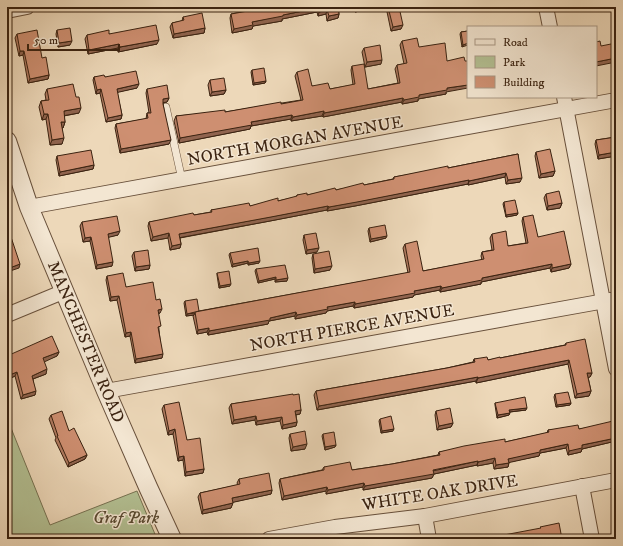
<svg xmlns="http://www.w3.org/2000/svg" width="623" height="546" font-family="'IM FELL DW Pica',serif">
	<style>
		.green { fill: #b3c093; stroke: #777252 }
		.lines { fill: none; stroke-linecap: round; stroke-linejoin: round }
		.service-casing { stroke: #68503b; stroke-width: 8 }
		.minor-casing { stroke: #68503b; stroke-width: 16 }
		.tertiary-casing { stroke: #68503b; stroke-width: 20 }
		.service { stroke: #f3e6d2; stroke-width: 7 }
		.minor { stroke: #f3e6d2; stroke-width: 14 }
		.tertiary { stroke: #f3e6d2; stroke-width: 18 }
		.wall { fill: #b17b61; stroke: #3b2311 }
		.shaded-wall { fill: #90644f; stroke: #3b2311 }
		.building { fill: #ce8f71; stroke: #3b2311 }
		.labels { text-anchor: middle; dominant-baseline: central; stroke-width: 3; stroke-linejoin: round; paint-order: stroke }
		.street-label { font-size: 17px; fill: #3b2311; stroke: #f3e6d2 }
		.park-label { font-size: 17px; font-style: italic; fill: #594a32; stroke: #f3e6d2 }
	</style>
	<rect width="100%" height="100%" fill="#edd8b9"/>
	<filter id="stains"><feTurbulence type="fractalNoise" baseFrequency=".005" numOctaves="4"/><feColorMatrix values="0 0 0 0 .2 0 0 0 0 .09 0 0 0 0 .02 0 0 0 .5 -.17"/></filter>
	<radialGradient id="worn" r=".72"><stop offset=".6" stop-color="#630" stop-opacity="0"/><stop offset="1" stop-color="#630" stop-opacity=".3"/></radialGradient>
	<!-- green -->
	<polygon class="green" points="7,418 50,525 137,491 157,539 7,539"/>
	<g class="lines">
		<!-- service casing -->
		<g class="service-casing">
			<polyline id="service" points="166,107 182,180"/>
		</g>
		<!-- minor casing -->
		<g class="minor-casing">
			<g id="minor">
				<polyline points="546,7 550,27"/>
				<polyline points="7,11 27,7"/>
				<polyline points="564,97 616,369"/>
				<polyline points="29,207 616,100"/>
				<polyline points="7,315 65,291"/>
				<polyline points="106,391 616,299"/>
				<polyline points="582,486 592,539"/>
				<polyline points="425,516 429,539"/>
				<polyline points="269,539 335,527 425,516 616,480"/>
			</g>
		</g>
		<!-- tertiary casing -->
		<g class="tertiary-casing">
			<g id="tertiary">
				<path id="s1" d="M7 141 29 207 106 391 148 487 172 539"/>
			</g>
		</g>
		<!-- service -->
		<use href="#service" class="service"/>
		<!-- minor -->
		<use href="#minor" class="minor"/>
		<!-- tertiary -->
		<use href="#tertiary" class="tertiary"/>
	</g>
	<!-- wall -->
	<g class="wall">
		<polygon points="258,7 338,7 339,14 338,18 327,21 326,14 318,16 317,12 282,19 282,21 253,26 252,29 232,33 230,18 231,14 257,9"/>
		<polygon points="354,7 380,7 355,12"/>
		<polygon points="386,7 409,7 399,9 401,29 391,31"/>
		<polygon points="183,17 205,28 204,33 173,38 170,27 172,23 182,21"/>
		<polygon points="57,30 70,45 58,47 56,34"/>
		<polygon points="468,31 462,47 460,34 461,32"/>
		<polygon points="17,34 42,58 49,75 48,79 28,83 23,55 19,56 15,38"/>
		<polygon points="109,34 157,44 118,52 118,48 88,54 85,39 87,35"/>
		<polygon points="402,41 419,47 446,92 446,94 418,99 418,101 402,104 402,102 323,117 322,116 291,121 291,119 251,126 250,129 179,143 174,121 176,116 225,112 301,100 295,76 297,72 312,86 330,89 353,85 351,70 352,66 368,89 398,83 395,69 397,65 404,64 400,45"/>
		<polygon points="364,48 381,64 365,67 362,52"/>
		<polygon points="252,70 266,81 265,83 253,85 251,72"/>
		<polygon points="94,77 105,77 137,88 117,92 122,115 121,119 106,122 100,93 96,94 93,80"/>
		<polygon points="210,80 226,90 224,94 210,96 208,85"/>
		<polygon points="47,89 79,113 64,116 65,122 63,128 62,128 62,144 50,145 46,119 42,120 39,107 41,101 46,100 45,94"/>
		<polygon points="147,89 169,98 167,102 163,103 169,144 120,153 115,128 116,124 146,119 147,113 149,113 146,93"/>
		<polygon points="616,137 616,156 598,159 595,144 596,140"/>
		<polygon points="536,152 555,171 553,176 539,178 535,156"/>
		<polygon points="518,154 520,182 506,184 505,177 468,185 468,184 355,206 327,211 327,210 270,221 180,238 181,244 180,248 170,250 168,238 151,241 148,226 149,222 194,215 211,212 211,210 250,206 278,201 296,197 297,195 307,195 364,185 393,179 394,177 448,168"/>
		<polygon points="57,156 94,165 93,169 59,176 56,160"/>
		<polygon points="546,194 562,203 560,208 547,210 544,198"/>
		<polygon points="504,202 518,213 517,215 506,217 503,204"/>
		<polygon points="616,211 616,229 614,216 615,212"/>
		<polygon points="523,217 538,237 571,264 569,268 551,272 550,268 481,282 481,284 440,292 440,290 414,295 413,297 354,308 353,306 336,309 327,311 326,313 295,319 295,316 269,321 268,324 208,335 207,332 197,334 193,316 194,315 186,316 184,303 185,301 199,311 408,273 403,248 405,244 423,271 482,260 481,256 482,252 492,250 490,238 492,234 508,246 526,243 522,221"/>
		<polygon points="82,222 118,235 108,237 112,266 96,269 90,241 83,242 80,226"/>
		<polygon points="369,228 386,238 370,242 368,231"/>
		<polygon points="304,235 317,252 306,254 303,240"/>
		<polygon points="134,252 150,265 149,269 135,271 132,256"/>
		<polygon points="230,253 259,263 248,265 248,263 232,267 229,255"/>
		<polygon points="313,254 330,270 314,273 312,258"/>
		<polygon points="256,269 287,281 275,282 275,279 258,283 255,271"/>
		<polygon points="217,273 230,286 219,288 217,275"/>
		<polygon points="107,276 126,287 156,300 160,313 158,314 159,330 162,358 135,363 130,336 125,337 117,300 110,301 106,280"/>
		<polygon points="566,343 592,373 590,377 588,377 591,391 589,396 575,398 568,364 476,383 476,381 317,410 314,395 316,391 447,368 473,362 474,359 488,360 500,358 565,345"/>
		<polygon points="59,352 57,356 44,361 46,374 33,379 35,395 21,399 15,376 7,380 7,356"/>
		<polygon points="555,394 571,403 570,405 556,407 554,397"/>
		<polygon points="293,395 301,410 300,414 296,415 297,422 296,426 282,429 280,421 256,425 255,420 232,424 229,408 231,404"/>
		<polygon points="495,403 526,410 510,412 509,415 497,418 495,405"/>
		<polygon points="164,405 187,440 204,469 203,473 185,476 183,460 178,461 173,434 168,435 162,409"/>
		<polygon points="436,411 453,423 451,427 437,430 435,415"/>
		<polygon points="51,415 87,455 85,459 68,467 55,440 56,438 49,419"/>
		<polygon points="380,419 393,431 381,433 379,421"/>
		<polygon points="616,424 616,441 582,449 581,452 568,455 566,448 540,453 539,456 509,462 508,467 494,469 493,463 477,466 477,465 434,474 432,478 363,490 363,487 326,494 326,491 282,500 279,483 280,479 322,470 324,467 352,470 392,464 438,455 439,452 505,442 547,433 548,430 579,429"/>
		<polygon points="290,434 305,449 291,451 289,438"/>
		<polygon points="323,434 336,445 335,447 325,450 322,436"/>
		<polygon points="239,479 272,490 271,494 233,502 231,508 202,514 198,497 200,493 238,485 237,483"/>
	</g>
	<!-- shaded-wall -->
	<g class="shaded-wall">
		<polygon points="360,7 380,7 355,12 357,8"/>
		<polygon points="398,7 409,7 397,9"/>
		<polygon points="318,8 317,12 282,19 282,21 253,26 252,29 232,33 234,29 252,22 283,15"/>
		<polygon points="327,10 326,14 318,16 319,12"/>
		<polygon points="339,14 338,18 327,21 329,16"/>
		<polygon points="403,25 401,29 391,31 393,27"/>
		<polygon points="205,28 204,33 173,38 174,34"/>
		<polygon points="159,40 157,44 118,52 120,47"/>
		<polygon points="72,41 70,45 58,47 59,43"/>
		<polygon points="468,43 468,45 462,47 463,45"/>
		<polygon points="119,44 118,48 88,54 89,50"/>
		<polygon points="20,51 24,51 23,55 19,56"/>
		<polygon points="616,58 616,62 596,66 596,62"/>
		<polygon points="382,60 381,64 365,67 367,62"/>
		<polygon points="49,75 48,79 28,83 30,79"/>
		<polygon points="266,81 265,83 253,85 254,83"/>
		<polygon points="139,84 137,88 115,93 117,89"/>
		<polygon points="468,85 468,88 446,92 446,94 418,99 418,101 402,104 404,100 419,95 447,88"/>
		<polygon points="101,89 100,93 96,94 97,90"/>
		<polygon points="226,90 224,94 210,96 212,92"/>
		<polygon points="169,98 167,102 161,103 163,99"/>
		<polygon points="403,98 402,102 323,117 324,113"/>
		<polygon points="81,108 79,113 62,116 64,111"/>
		<polygon points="324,111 322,116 291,121 293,117"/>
		<polygon points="44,114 48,114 46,119 42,120"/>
		<polygon points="122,115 121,119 106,122 108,118"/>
		<polygon points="292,115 291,119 251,126 250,129 179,143 180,138 251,122"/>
		<polygon points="61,122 65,122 63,128 59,128"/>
		<polygon points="64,138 62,144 50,145 52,140"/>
		<polygon points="171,140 169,144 120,153 121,149"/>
		<polygon points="616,152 616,156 598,159 599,155"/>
		<polygon points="94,165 93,169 59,176 60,172"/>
		<polygon points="555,171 553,176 539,178 541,174"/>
		<polygon points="506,173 505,177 468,185 469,181"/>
		<polygon points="522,178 520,182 506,184 508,180"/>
		<polygon points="469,180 468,184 355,206 327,211 329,207"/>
		<polygon points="562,203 560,208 547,210 548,206"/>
		<polygon points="328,206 327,210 270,221 178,238 179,234"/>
		<polygon points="518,213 517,215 506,217 506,215"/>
		<polygon points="120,231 118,235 106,238 108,234"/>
		<polygon points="169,233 168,238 151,241 153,237"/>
		<polygon points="387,236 386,238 370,242 371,239"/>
		<polygon points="91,237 90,241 83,242 85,238"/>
		<polygon points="181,244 180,248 170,250 172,246"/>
		<polygon points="319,248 317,252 306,254 307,250"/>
		<polygon points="248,261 248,263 232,267 233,264"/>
		<polygon points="260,261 259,263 248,265 249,263"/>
		<polygon points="113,262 112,266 96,269 97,265"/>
		<polygon points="20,264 19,268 7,272 7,269"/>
		<polygon points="552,264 550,268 481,282 481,284 440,292 442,288 482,278"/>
		<polygon points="571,264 569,268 551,272 552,268"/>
		<polygon points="150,265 149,269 135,271 136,267"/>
		<polygon points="332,266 330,270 314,273 315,269"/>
		<polygon points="276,277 275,279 258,283 259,281"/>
		<polygon points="288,278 287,281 275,282 276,280"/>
		<polygon points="231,284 230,286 219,288 220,286"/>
		<polygon points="441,286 440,290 414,295 413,297 354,308 355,304 414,291"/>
		<polygon points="119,296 117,300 110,301 111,297"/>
		<polygon points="355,302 353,306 327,311 326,313 295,319 297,315 327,307"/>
		<polygon points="162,309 160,313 156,314 158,310"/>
		<polygon points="296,312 295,316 269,321 268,324 208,335 209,331 270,318"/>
		<polygon points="195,313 194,315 186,316 187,314"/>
		<polygon points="209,328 207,332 197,334 198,330"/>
		<polygon points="131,332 130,336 125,337 126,333"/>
		<polygon points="59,352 57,356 42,363 43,358"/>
		<polygon points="163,354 162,358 135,363 136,359"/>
		<polygon points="569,360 568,364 476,383 478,378"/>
		<polygon points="47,369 46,374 30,380 32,376"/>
		<polygon points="17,372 15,376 7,380 7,376"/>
		<polygon points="587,373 592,373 590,377 586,378"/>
		<polygon points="478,377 476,381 317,410 319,406"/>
		<polygon points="36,391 35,395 21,399 23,395"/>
		<polygon points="591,391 589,396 575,398 577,394"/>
		<polygon points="571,403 570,405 556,407 557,405"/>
		<polygon points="527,408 526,410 509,412 509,410"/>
		<polygon points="301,410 300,414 294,415 295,411"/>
		<polygon points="510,413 509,415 497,418 498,415"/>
		<polygon points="256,416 255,420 232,424 234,420"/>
		<polygon points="282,417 280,421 256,425 257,421"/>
		<polygon points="297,422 296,426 282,429 283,425"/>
		<polygon points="453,423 451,427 437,430 439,426"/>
		<polygon points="175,429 173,434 168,435 169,431"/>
		<polygon points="394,429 393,431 381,433 382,431"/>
		<polygon points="616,438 616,441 582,449 581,452 568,455 569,451 582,445"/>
		<polygon points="307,444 305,449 291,451 293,447"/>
		<polygon points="568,444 566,448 540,453 539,456 507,463 508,459 540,450"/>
		<polygon points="336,445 335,447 325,450 325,447"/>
		<polygon points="87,455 85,459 68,467 69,463"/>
		<polygon points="184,456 183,460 178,461 179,457"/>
		<polygon points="495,458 493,463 477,466 478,462"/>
		<polygon points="478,461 477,465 434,474 432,478 363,490 365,486"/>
		<polygon points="509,463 508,467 494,469 496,465"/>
		<polygon points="204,469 203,473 185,476 186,472"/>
		<polygon points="364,483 363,487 326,494 328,490"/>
		<polygon points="327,487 326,491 282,500 284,496"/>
		<polygon points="272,490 271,494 230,503 232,498"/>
		<polygon points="233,503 231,508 202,514 203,510"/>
	</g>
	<!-- building -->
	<g class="building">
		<polygon points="259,7 338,7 339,14 329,16 327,10 319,12 318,8 283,15 283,16 252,22 253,25 234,29 231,14 259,9"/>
		<polygon points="388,7 399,7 403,25 393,27"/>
		<polygon points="202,13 205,28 174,34 172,23 184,20 183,17"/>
		<polygon points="156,25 159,40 120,47 119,44 89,50 87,35 109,30 109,34"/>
		<polygon points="70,28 72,41 59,43 57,30"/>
		<polygon points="37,30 42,58 46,57 49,75 30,79 24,51 20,51 17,34"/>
		<polygon points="468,31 468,43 463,45 461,32"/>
		<polygon points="417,38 419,47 445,43 447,61 464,57 465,61 468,61 468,85 447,88 447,90 419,95 419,97 404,100 403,98 324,113 324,111 293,117 292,115 251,122 252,125 180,138 176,116 225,110 225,112 281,102 281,104 303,100 297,72 308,69 312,86 328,83 330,89 355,84 352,66 364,64 368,89 400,83 397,65 407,63 402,41"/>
		<polygon points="600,41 601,46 616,43 616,58 596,62 596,42"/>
		<polygon points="380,45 382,60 367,62 364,48"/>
		<polygon points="264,68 266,81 254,83 252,70"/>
		<polygon points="136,71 139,84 117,89 122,115 108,118 101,89 97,90 94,77 104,75 105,77"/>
		<polygon points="224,78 226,90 212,92 210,80"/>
		<polygon points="73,84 76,97 79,97 81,108 64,111 65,122 61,122 64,138 52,140 48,114 44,114 41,101 49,100 47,89"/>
		<polygon points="167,85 169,98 163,99 163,104 171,140 121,149 116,124 148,118 147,113 151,113 147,89"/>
		<polygon points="616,137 616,152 599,155 596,140"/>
		<polygon points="550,149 555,171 541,174 536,152"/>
		<polygon points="91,150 94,165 60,172 57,156"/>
		<polygon points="518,154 522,178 508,180 506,173 469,181 469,180 357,202 329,207 328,206 271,217 179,234 181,244 172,246 169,233 153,237 149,222 193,213 194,215 212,212 211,210 249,203 250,206 278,198 278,201 297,196 297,195 307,193 307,195 335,188 336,190 363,183 364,185 394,179 394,177 404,175 448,166 448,168"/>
		<polygon points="559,191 562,203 548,206 546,194"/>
		<polygon points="515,200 518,213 506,215 504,202"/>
		<polygon points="533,215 538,237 564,231 571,264 552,268 552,264 482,278 482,280 442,288 441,286 414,291 415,293 355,304 355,302 327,307 328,309 297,315 296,312 270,318 270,320 209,331 209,328 198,330 195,312 410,272 405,244 417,241 423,271 484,259 482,252 494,250 492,234 506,231 508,246 528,243 523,217"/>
		<polygon points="117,216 120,231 108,234 113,262 97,265 91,237 85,238 82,222"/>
		<polygon points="385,225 387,236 371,239 369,228"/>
		<polygon points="316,233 319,248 307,250 304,235"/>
		<polygon points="11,237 20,264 7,269 7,238"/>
		<polygon points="258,248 260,261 249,263 248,261 233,264 230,253"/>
		<polygon points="148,250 150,265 136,267 134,252"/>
		<polygon points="329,251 332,266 315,269 313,254"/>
		<polygon points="285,265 288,278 276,280 276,277 259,281 256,269"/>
		<polygon points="229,271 231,284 220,286 217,273"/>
		<polygon points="123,273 126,287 153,282 156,300 160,299 162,309 158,310 161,326 158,327 163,354 136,359 131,332 126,333 119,296 111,297 107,276"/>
		<polygon points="197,299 199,311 187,314 185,301"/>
		<polygon points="52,336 59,352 43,358 47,369 32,376 36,391 23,395 17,372 7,376 7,356"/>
		<polygon points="585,339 592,373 587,373 591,391 577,394 569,360 478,378 478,377 319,406 316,391 447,368 475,362 474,359 487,357 488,360 500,357 500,358 566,345 566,343"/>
		<polygon points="568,392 571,403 557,405 555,394"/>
		<polygon points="293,394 293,395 299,394 301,410 295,411 297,422 283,425 282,417 257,421 256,416 234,420 231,404"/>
		<polygon points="525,397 527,408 509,410 510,413 498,415 495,403"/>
		<polygon points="179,402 187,440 200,438 204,469 186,472 184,456 179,457 175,429 169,431 164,405"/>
		<polygon points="450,408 453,423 439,426 436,411"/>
		<polygon points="62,411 69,431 74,428 87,455 69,463 57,436 58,436 51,415"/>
		<polygon points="391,416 394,429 382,431 380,419"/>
		<polygon points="613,421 613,424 616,424 616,438 582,445 582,448 569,451 568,444 540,450 540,452 508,459 509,463 496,465 495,458 478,462 478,461 433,470 434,474 365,486 364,483 328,490 327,487 284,496 280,479 324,470 324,467 350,462 352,470 392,464 440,455 439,452 464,446 505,439 505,442 549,432 548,430 578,425 579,429"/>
		<polygon points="305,431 307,444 293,447 290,434"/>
		<polygon points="334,432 336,445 325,447 323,434"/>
		<polygon points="269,473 272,490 232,498 233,503 203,510 200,493 240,484 239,479"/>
		<polygon points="559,523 562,539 483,539 541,528 540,527"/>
	</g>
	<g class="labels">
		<!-- street labels -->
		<g class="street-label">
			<text transform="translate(295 141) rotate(-10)">NORTH MORGAN AVENUE</text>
			<text transform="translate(352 328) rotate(-10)">NORTH PIERCE AVENUE</text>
			<text stroke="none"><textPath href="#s1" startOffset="216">MANCHESTER ROAD</textPath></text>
			<text transform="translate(440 493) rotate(-9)">WHITE OAK DRIVE</text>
		</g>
		<!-- park labels -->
		<g class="park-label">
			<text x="126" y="518">Graf Park</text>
		</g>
	</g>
	<!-- margin -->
	<rect width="623" height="546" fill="none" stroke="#edd8b9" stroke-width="24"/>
	<rect x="8" y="8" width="607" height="530" fill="none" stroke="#3b2311" stroke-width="2"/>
	<rect x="12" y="12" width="599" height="522" fill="none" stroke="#3b2311"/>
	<!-- legend -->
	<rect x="467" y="26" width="130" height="72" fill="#f3e6d2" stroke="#a99885"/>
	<rect x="475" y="39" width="20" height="6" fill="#f3e6d2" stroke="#a99885"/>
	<text x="503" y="46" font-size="12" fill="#3b2311">Road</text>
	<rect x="475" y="56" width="20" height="12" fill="#b3c093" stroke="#a99885"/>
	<text x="503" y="66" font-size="12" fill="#3b2311">Park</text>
	<rect x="475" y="76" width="20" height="12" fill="#ce8f71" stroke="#a99885"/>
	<text x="503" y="86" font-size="12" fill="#3b2311">Building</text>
	<!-- scale -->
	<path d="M28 44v6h91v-6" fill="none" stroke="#3b2311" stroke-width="2"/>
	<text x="34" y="44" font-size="12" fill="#3b2311" stroke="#f3e6d2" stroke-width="3" paint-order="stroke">50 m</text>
	<rect width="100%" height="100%" filter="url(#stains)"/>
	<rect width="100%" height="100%" fill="url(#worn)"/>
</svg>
